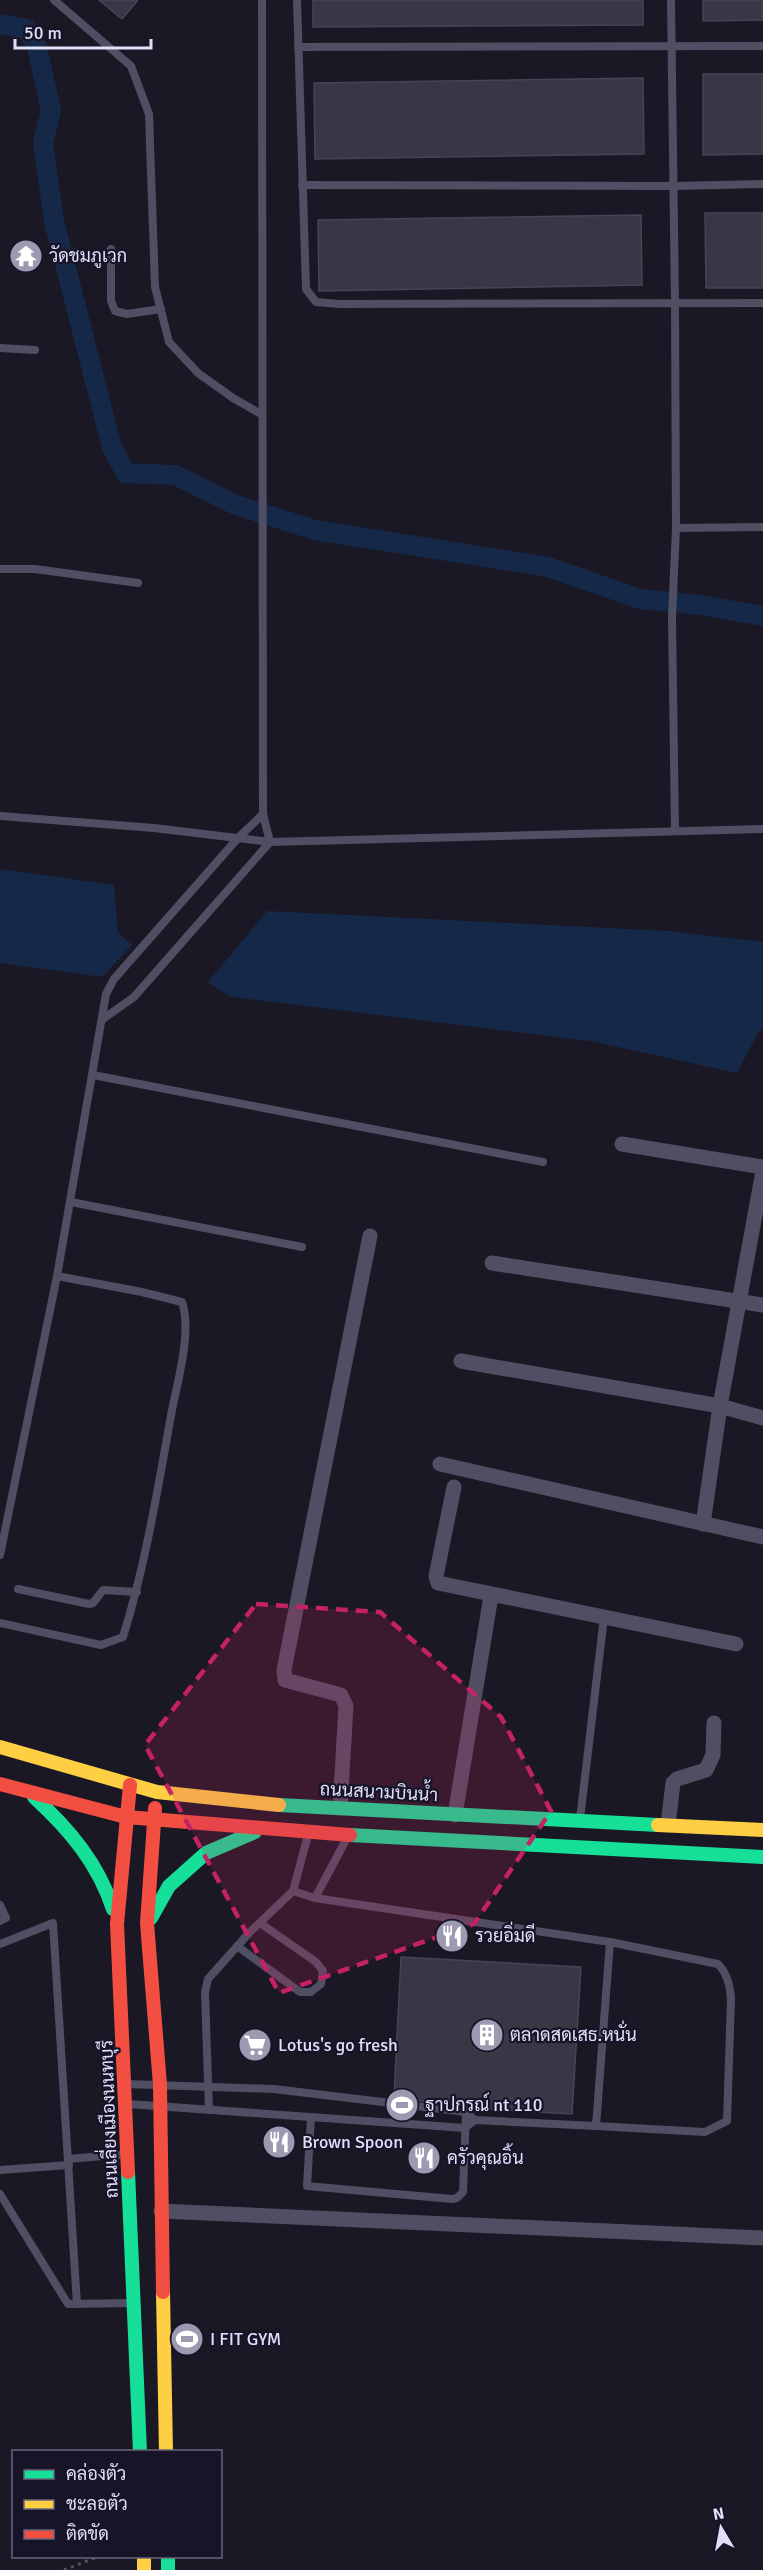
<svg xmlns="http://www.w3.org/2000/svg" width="763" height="2570" font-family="Signika,Sarabun,sans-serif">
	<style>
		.water { fill: #152847 }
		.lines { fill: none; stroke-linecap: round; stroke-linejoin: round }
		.canal { stroke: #152847; stroke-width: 20 }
		.building { fill: #393745; stroke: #474456; stroke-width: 1.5 }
		.path { stroke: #4a5460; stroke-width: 3; stroke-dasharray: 3 4.5; stroke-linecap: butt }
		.lane { stroke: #504e63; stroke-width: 8 }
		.street { stroke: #504e63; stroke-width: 15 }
		.fast { stroke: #16e098; stroke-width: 14 }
		.slow { stroke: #ffcf43; stroke-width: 14 }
		.jam { stroke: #f24e42; stroke-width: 14 }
		.marked { fill: #c42263; fill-opacity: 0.2; stroke: #c42263; stroke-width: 4.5; stroke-dasharray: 12 8; stroke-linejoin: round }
		.labels { text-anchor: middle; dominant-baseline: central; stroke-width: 4.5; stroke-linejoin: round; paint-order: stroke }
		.poi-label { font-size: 18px; fill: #e2dffb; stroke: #171428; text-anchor: start }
		.street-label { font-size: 18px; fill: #e2dffb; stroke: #171428 }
	</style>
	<rect width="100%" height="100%" fill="#1a1824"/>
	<!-- water -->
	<g class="water">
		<polygon points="0,869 114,885 118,932 132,945 102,977 0,963"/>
		<polygon points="267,911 669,931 763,942 763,1029 760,1029 737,1073 590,1041 231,997 208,982"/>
	</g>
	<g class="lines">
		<!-- canal -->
		<polyline class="canal" points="0,24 27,29 37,47 51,111 43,143 54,221 112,448 126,473 175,475 236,505 315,530 548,567 640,599 700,605 763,616"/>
	</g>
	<!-- building -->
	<g class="building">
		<polygon points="99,0 138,0 122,19"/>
		<polygon points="313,0 643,0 643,25 313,27"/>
		<polygon points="703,0 763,0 763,20 703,21"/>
		<polygon points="703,74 763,74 763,154 703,155"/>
		<polygon points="643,78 644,154 315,159 314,83"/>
		<polygon points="705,213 763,213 763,288 706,288"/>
		<polygon points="641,215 642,285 319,291 318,220"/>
		<polygon points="401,1957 581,1967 572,2114 470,2108 394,2097"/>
	</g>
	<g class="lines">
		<!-- path -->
		<polyline class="path" points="64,2570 100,2556"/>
		<!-- lane -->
		<g class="lane">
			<polyline points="54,0 131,66 149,114 155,287 169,342 198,373 233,398 261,414"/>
			<polyline points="262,0 263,814 270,842"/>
			<polyline points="297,0 306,289 316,302 339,304 763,303"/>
			<polyline points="671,0 675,304 676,528 672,618 675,830"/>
			<polyline points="298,47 763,46"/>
			<polyline points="302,185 674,186 763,184"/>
			<polyline points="111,249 111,301 115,311 127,314 161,309"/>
			<polyline points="0,348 35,350"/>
			<polyline points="676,528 763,527"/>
			<polyline points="0,569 35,569 138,583"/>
			<polyline points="0,816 154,828 270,842 763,829"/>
			<polyline points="103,1019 134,997 270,842"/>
			<polyline points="93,1075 543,1162"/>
			<polyline points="71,1202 302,1247"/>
			<polyline points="0,1555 57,1276 106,994 114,979 238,838 263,814"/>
			<polyline points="18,1589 89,1604 93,1603 103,1590 137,1592"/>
			<path d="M0 1623 101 1645 123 1637C146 1563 158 1487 172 1410 178 1380 192 1331 182 1302L142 1292 57 1276"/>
			<polyline points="580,1819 604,1617"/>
			<polyline points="293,1891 308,1835"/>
			<polyline points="315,1898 348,1836"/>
			<polyline points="0,1905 6,1918 0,1921"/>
			<polyline points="0,1944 53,1923 77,2304"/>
			<polyline points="237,1946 300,1992 311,1992 321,1984 323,1971 316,1962 260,1923"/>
			<polyline points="126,2084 274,2089 466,2112 475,2120"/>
			<polyline points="128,2104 465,2128 475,2120 596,2126 610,1942 315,1898 293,1891 249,1933 208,1979 205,1992 209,2110"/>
			<polyline points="311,2117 307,2186 452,2199 457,2198 463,2192 466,2112"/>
			<path d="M596 2126 705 2132 727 2121 731 1998C730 1984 727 1973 718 1964L610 1942"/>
			<polyline points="68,2159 127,2154"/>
			<polyline points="0,2170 69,2165"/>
			<polyline points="0,2194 68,2304 132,2303"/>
		</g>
		<!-- street -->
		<g class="street">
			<polyline points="622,1144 763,1167"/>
			<polyline points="492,1263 763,1305"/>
			<polyline points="461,1361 720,1406 763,1418"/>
			<polyline points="440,1464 763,1537"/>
			<polyline points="454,1487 436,1576 438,1583 736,1644"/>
			<polyline points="703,1524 720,1406 763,1171"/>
			<polyline points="340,1808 346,1706 341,1695 285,1680 284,1670 370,1236"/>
			<polyline points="455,1815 491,1596"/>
			<polyline points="668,1825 673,1783 677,1779 706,1770 713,1755 714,1723"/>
			<polyline points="161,2211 763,2238"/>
		</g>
		<!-- fast -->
		<g class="fast">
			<path d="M34 1797C69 1829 98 1863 113 1909"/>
			<polyline points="279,1805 658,1825"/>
			<polyline points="350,1835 763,1857"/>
			<polyline points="151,1918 169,1886 206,1853 255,1832"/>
			<polyline points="128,2172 140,2452"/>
			<polyline points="168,2556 168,2570"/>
		</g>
		<!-- slow -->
		<g class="slow">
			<polyline points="0,1747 157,1792 279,1805"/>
			<polyline points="658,1825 763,1830"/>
			<polyline points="163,2292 166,2452"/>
			<polyline points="144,2556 144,2570"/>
		</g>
		<!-- jam -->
		<g class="jam">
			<polyline points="0,1784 126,1817 350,1835"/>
			<polyline points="155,1808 147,1923 160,2085 163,2292"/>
			<polyline points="128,2172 117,1924 130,1785"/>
		</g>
	</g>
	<!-- marked area -->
	<path class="marked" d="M256 1604 380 1612 501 1717 551 1811 474 1924 279 1993 145 1745Z"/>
	<!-- icons -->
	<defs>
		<g id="temple-disc" transform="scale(1.725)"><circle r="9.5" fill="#9c99b0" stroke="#171428"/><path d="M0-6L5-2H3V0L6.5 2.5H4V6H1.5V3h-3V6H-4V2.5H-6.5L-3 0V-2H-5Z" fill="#fff"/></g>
		<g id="restaurant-disc" transform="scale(1.725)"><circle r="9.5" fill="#9c99b0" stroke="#171428"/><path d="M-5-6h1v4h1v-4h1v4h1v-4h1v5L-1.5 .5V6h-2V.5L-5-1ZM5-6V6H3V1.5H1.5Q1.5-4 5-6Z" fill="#fff"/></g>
		<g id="building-disc" transform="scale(1.725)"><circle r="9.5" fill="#9c99b0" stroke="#171428"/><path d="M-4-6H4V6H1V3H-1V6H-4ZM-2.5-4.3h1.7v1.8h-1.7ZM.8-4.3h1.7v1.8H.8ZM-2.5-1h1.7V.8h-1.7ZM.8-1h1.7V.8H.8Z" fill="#fff"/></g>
		<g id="supermarket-disc" transform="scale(1.725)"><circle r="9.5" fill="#9c99b0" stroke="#171428"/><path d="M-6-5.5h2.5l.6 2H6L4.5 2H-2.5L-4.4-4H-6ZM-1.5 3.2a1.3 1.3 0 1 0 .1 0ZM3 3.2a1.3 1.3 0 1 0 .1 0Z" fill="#fff"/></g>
		<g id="stadium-disc" transform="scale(1.725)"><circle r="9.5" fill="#9c99b0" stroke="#171428"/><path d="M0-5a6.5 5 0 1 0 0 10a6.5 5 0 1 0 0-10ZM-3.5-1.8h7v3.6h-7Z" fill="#fff"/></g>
	</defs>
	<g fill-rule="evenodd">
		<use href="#temple-disc" x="26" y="256"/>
		<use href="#restaurant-disc" x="452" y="1936"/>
		<use href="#building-disc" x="487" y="2035"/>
		<use href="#supermarket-disc" x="255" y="2045"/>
		<use href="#stadium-disc" x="402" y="2105"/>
		<use href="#restaurant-disc" x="279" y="2142"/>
		<use href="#restaurant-disc" x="424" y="2158"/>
		<use href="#stadium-disc" x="187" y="2339"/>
	</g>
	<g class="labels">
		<!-- poi labels -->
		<g class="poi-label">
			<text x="49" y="256">วัดชมภูเวก</text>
			<text x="475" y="1936">รวยอิ่มดี</text>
			<text x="510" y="2035">ตลาดสดเสธ.หนั่น</text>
			<text x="278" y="2045">Lotus's go fresh</text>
			<text x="425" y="2105">ฐาปกรณ์ nt 110</text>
			<text x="302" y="2142">Brown Spoon</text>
			<text x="447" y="2158">ครัวคุณอิ้น</text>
			<text x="210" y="2339">I FIT GYM</text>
		</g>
		<!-- street labels -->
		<g class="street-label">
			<text transform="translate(379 1792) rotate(3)">ถนนสนามบินน้ำ</text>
			<text transform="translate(109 2119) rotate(-92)">ถนนเลี่ยงเมืองนนทบุรี</text>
		</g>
	</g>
	<!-- legend -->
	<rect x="12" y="2450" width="210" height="108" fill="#171428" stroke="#68657c" stroke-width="1.5"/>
	<rect x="24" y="2470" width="30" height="9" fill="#16e098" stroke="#68657c" stroke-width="1.5"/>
	<text x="66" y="2480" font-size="18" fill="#e2dffb">คล่องตัว</text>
	<rect x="24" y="2500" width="30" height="9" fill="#ffcf43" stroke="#68657c" stroke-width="1.5"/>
	<text x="66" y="2510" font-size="18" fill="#e2dffb">ชะลอตัว</text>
	<rect x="24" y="2530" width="30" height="9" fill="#f24e42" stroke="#68657c" stroke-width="1.5"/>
	<text x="66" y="2540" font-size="18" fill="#e2dffb">ติดขัด</text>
	<!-- north arrow -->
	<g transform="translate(721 2528) rotate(350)" stroke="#171428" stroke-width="4.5" paint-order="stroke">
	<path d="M0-4.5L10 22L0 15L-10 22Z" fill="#e2dffb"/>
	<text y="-9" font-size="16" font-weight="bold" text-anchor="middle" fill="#e2dffb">N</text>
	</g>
	<!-- scale -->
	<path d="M15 39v9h136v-9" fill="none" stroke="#e2dffb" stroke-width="3"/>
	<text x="24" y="39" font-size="18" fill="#e2dffb" stroke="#171428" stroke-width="4.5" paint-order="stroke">50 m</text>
</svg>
